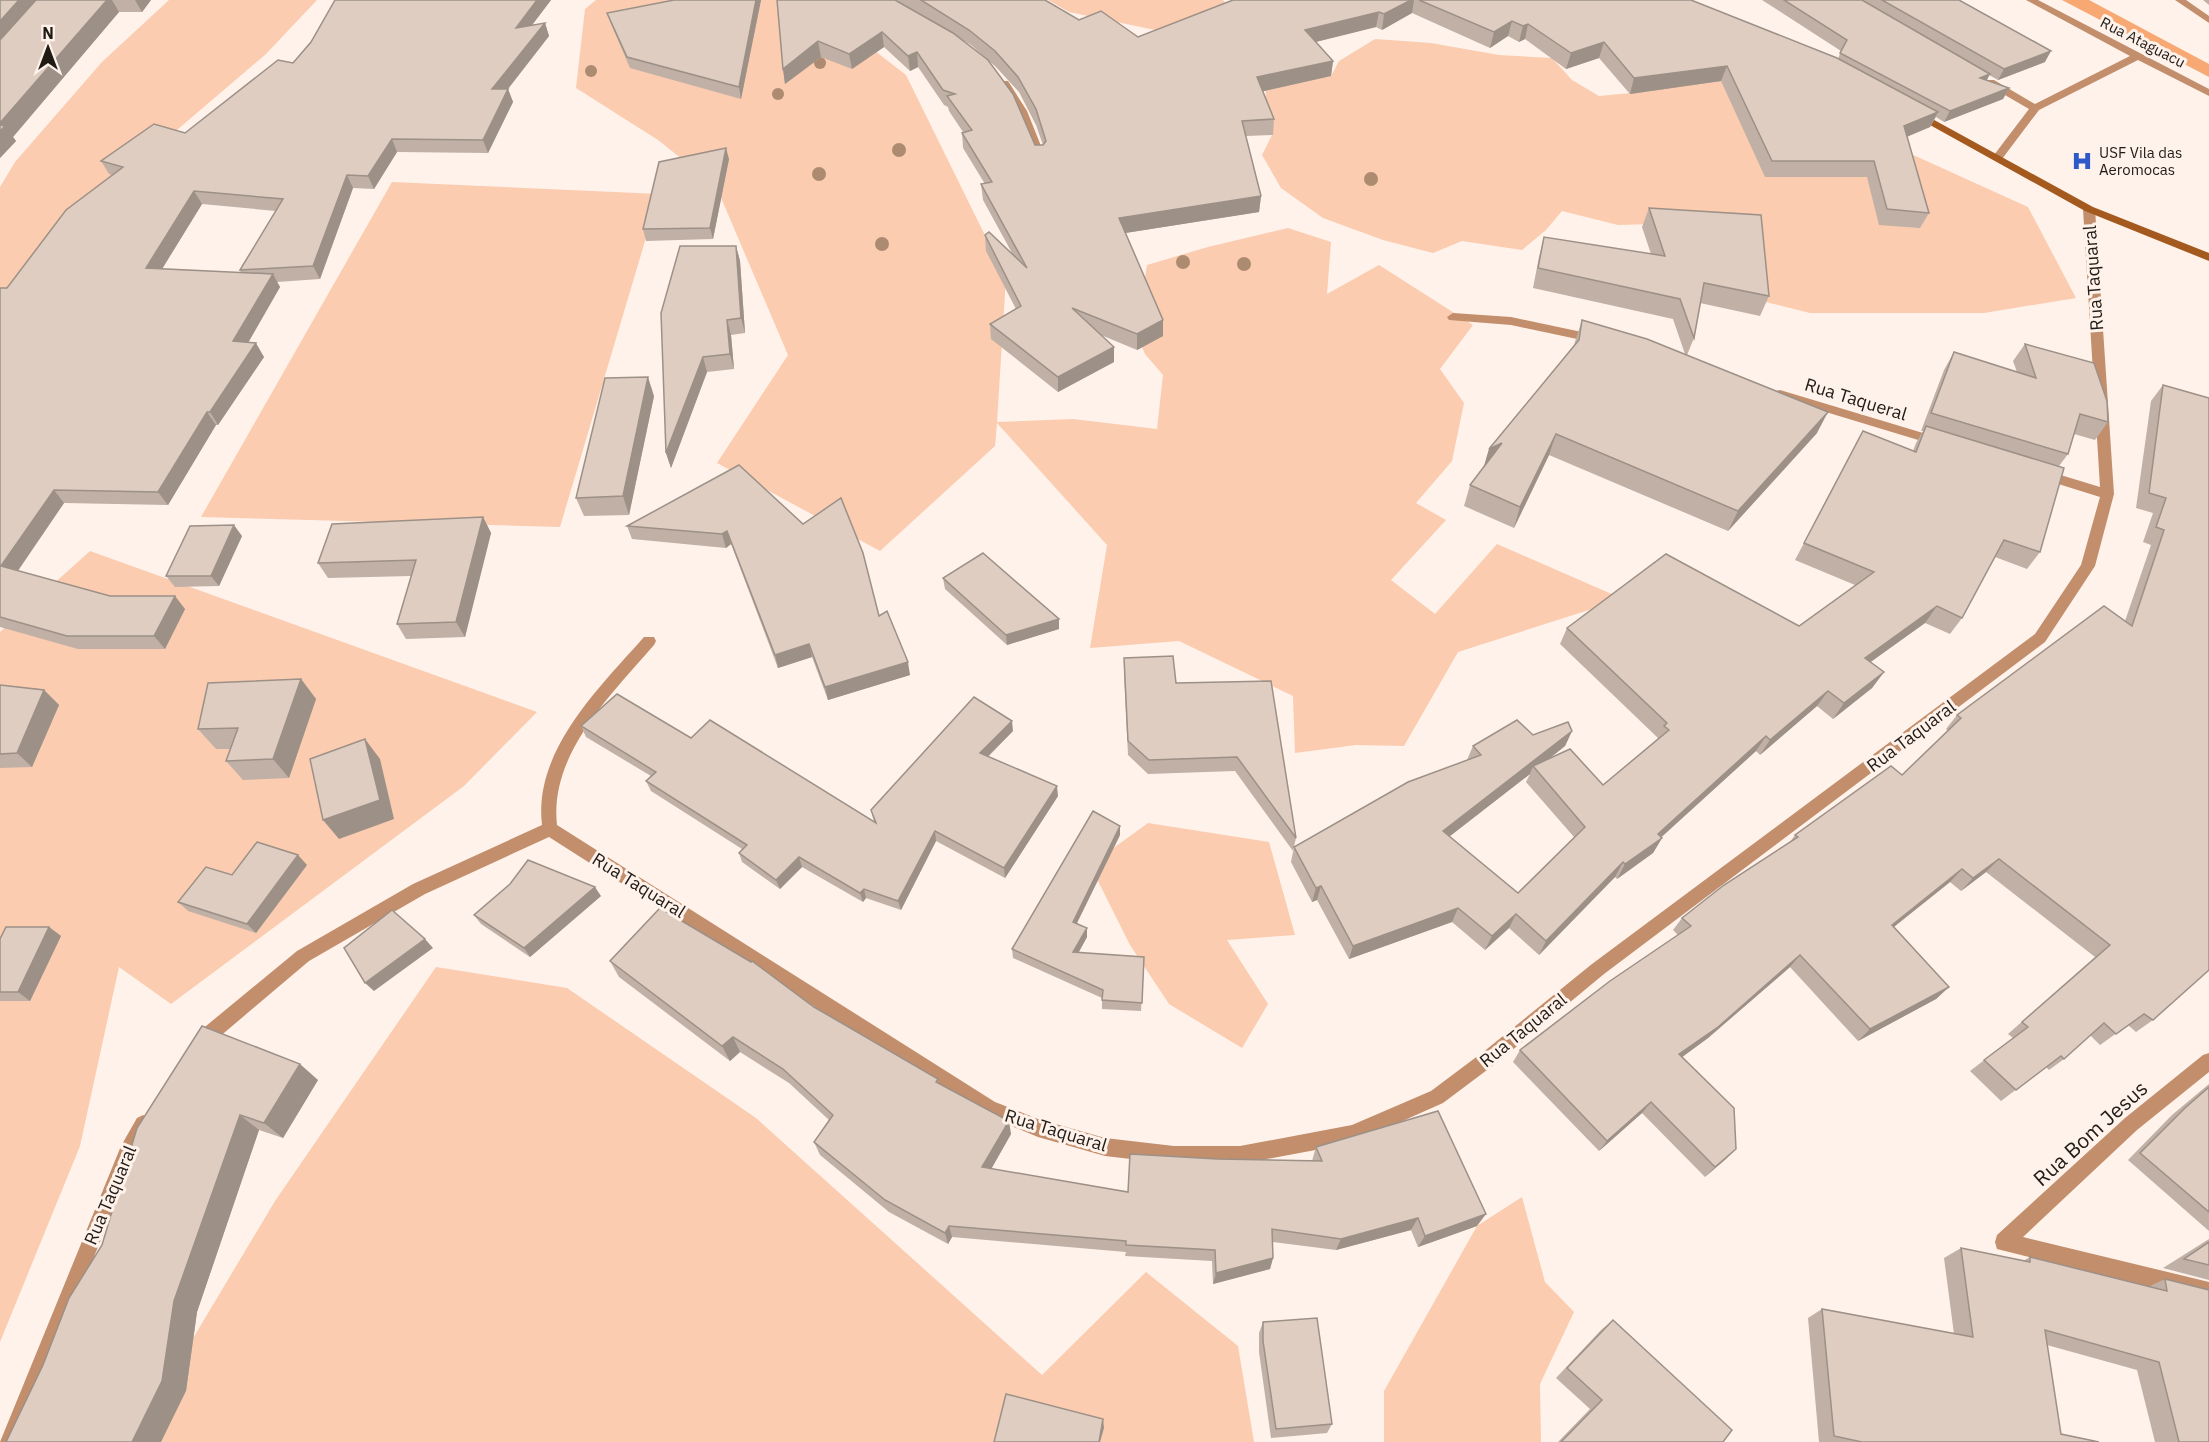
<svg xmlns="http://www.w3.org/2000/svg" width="2209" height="1442" font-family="'IBM Plex Sans',sans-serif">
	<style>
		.green { fill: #fbccaf }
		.water { fill: #f7a873 }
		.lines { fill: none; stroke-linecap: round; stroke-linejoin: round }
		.minor { fill: #c28e6c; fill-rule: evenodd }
		.secondary { fill: #a45a1f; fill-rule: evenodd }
		.tree { fill: #ac8b71 }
		.wall { fill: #c0b0a6; fill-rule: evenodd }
		.shaded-wall { fill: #9c9087 }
		.building { fill: #dfcdc1; stroke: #9c9087; stroke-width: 1.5 }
		.labels { text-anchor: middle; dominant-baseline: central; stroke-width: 6; stroke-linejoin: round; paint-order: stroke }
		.far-street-label { font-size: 15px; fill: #211b16; stroke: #fef2eb }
		.far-poi-label { font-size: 15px; fill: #211b16; stroke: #fef2eb; text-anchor: start }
		.street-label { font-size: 18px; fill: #211b16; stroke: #fef2eb }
		.near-street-label { font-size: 21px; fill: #211b16; stroke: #fef2eb }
	</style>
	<rect width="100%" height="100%" fill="#fef2eb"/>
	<!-- green -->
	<g class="green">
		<polygon points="169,0 317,0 266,54 157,147 0,295 0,187 15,162 102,62"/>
		<polygon points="596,0 809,0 906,75 1006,278 997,422 1073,419 1157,429 1163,375 1145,354 1136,334 1147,265 1208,247 1288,228 1331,242 1327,294 1379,265 1473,325 1440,369 1464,403 1452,461 1416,503 1446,520 1391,580 1435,614 1497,544 1623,599 1458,652 1404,746 1356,745 1295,753 1293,696 1179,641 1090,648 1107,545 997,423 995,446 880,551 717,463 788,355 716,186 658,140 576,88 585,9"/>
		<polygon points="1048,0 1223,0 1226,4 1205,28 1155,30 1069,12"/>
		<polygon points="1375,39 1431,43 1499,55 1552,58 1572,80 1599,96 1652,91 1684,51 2028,207 2076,298 1984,313 1810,313 1706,287 1656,224 1618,225 1562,211 1546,230 1522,250 1462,241 1433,253 1383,240 1323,218 1281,188 1262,155 1272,135 1264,114 1266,90 1331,76 1339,61"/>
		<polygon points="392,182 659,194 560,527 201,517"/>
		<polygon points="90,551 537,712 464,786 171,1004 119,967 80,1146 0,1342 0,632"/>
		<polygon points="1148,823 1269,842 1295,935 1227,940 1268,1004 1242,1048 1169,1004 1130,945 1090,865"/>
		<polygon points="436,967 567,988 756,1118 1042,1375 1146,1272 1238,1346 1254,1442 131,1442 275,1201"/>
		<polygon points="1522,1197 1545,1282 1574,1312 1540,1384 1541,1442 1384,1442 1384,1391 1477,1226"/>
	</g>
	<!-- water -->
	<polygon class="water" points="2062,0 2089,0 2209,64 2209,77"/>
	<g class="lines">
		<!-- minor -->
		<g class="minor">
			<polygon points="2026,0 2038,0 2209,89 2209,96 2138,60 2039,110 2002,159 1994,159 1994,155 2029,109 1986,84 1986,80 1994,80 2035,104 2130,56"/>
			<polygon points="2175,0 2186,0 2209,16 2209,23"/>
			<polygon points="1000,81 1008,81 1027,111 1045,156 1044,158 1036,158 1035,156 1017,111 999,83"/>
			<path d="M2089 206 2095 209 2114 494 2095 566 2045 642 1604 974 1499 1061 1443 1103 1353 1143 1240 1164H1174L1105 1156 1038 1137 983 1114 549 837 425 894 309 961 218 1038 207 1051 201 1053 195 1051 192 1045 206 1026 297 951 413 884 542 825C533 751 599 688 644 637H654L656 641 654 645C611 695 549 754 557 825L995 1102 1038 1119 1105 1138 1174 1146H1240L1352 1125 1431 1091 1487 1049 1592 964 2035 634 2081 565 2100 497 2036 477 2034 474 2041 469 2100 487 2083 209Z"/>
			<polygon points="1453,313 1511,317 1596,335 1602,339 1596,343 1511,325 1449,320 1447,317"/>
			<polygon points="1780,390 1943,439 1944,442 1938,446 1776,397 1774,394 1776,391"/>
			<polygon points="2209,1053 2209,1072 2137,1130 2023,1237 2209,1282 2209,1302 1997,1249 1995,1242 1997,1235 2125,1118 2203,1055"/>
			<polygon points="143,1115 149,1118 152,1124 134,1158 19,1442 0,1442 121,1146 137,1118"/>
		</g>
		<!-- secondary -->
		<polygon class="secondary" points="1916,110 2093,207 2209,253 2209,261 2085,211 1912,115 1911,113"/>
	</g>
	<!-- trees -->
	<g class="tree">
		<circle cx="820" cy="63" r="6"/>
		<circle cx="591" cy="71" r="6"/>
		<circle cx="778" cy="94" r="6"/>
		<circle cx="899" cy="150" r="7"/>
		<circle cx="819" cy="174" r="7"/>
		<circle cx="1371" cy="179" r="7"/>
		<circle cx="882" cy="244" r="7"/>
		<circle cx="1183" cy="262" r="7"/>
		<circle cx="1244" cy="264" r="7"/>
	</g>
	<!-- wall -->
	<g class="wall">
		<polygon points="0,0 151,0 142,12 119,12 13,137 16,141 0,158"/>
		<path d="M335 0H551L532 25 545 23 549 36 508 89 513 102 488 153 397 152 374 189 353 188 320 279 277 282 280 287 248 343 264 357 218 425H216L168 505 64 503 18 571 110 596 185 609 165 649H78L0 627V288H7L112 175 109 174 101 161 185 133 293 63 311 42ZM202 204 276 211 240 270 241 273 162 269Z"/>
		<polygon points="674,0 761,0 741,99 630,68 611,24 607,13"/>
		<path d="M777 0H1045L1079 20 1138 37 1233 0H1691L1838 59 1841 51 1762 0H1959L2045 62 1998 80 1989 75 1987 80 2009 88 2003 99 1944 122 1936 117 1930 127 1907 137 1929 213 1920 228 1879 225 1867 177H1765L1721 81 1630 94 1599 58 1566 69 1525 39 1519 42 1508 36 1490 48 1412 13 1382 30 1376 27 1316 42 1333 61 1331 76 1263 91 1274 119 1273 135 1246 136 1261 196 1259 212 1125 233 1163 336 1137 350 1101 335 1114 362 1058 392 991 339 990 324 1016 309 986 251 985 235 1012 253 983 200 981 184H985L963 148 962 133 963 132 949 111 948 107 944 105 918 67 910 71 884 47 852 69 821 57 785 84 783 69ZM963 40 971 45 996 67 1019 92 1036 125 1043 145H1035Z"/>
		<polygon points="2203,0 2209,0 2209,5"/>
		<polygon points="729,159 713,239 646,241 643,229"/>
		<polygon points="1649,208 1769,296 1760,316 1700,303 1694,338 1687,355 1817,433 1728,531 1549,455 1514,528 1464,506 1470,485 1484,466 1489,449 1574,345 1582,320 1685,354 1673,319 1533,288 1539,257 1544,237 1651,254 1642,227"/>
		<polygon points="736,246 740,261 745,333 731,335 734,369 707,372 671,468 666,453"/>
		<path d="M2025 344 2108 422 2095 440 2074 434 2068 454 2059 466 2040 552 2027 569 1995 557 1962 618 1950 634 1925 623 1870 662 1884 672 1872 688 1833 719 1817 706 1760 755 1756 751 1661 837 1662 838 1653 853 1617 879 1615 877 1539 955 1509 928 1485 950 1452 922 1349 959 1317 900 1312 902 1291 862 1294 847 1467 760 1473 746 1533 735 1572 731 1565 746 1550 758 1603 785 1656 740 1658 738 1560 644 1567 628 1799 626 1855 585 1795 560 1863 431 1913 451 1916 443 1923 431H1921L1944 370 1954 352 2017 372 2013 361ZM1530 774 1526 782 1574 837 1518 893 1449 837Z"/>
		<polygon points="2163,385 2209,398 2153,1020 2136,1032 2128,1025 2100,1045 2090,1035 2064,1059 2049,1070 2046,1067 2001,1101 1970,1071 2013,1038 2008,1034 2095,957 1986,872 1961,891 1950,882 1894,927 1949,987 1936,999 1858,1041 1790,967 1708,1038 1682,1057 1736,1149 1705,1177 1642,1113 1599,1151 1513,1062 1520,1050 1678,935 1673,930 1682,918 1790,842 1795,835 1902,775 1948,731 1946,729 1957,715 2125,621 2151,545 2143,542 2153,513 2136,508 2151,401"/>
		<polygon points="654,396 629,515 584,516 576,498"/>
		<polygon points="739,465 879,616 910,675 828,700 812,657 778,668 731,544 726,548 632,539 627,526"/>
		<polygon points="483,517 491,533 465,637 406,639 397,624 411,576 328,578 318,563"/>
		<polygon points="242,536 219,586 175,587 166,576"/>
		<polygon points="943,578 1059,629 1007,645 945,589"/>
		<polygon points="1124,658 1176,683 1271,681 1296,838 1293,851 1235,771 1148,774 1128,755 1124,673"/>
		<polygon points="301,679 316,699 289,778 243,780 226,761 230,749 216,749 198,729"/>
		<polygon points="0,685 44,690 59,705 32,767 0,768"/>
		<polygon points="581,726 691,738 874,822 871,810 1013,731 988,757 1058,796 1005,878 936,841 901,910 866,898 863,902 802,867 780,889 742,862 739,853 742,849 651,791 646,781 651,776 586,737"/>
		<polygon points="1120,835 1077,923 1087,937 1078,953 1144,957 1141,1011 1102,1009 1102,998 1013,958 1012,949"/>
		<polygon points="307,865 256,933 188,911 178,902 232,875"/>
		<polygon points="601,896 530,957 481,924 474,915"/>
		<polygon points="49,927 61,936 30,1001 0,1001 0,939"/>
		<polygon points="610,961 814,1007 938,1079 938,1083 1011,1134 991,1169 1128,1192 1217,1159 1312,1161 1316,1147 1477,1226 1418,1247 1411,1230 1336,1250 1273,1242 1273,1258 1270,1269 1213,1284 1212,1261 1125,1256 1126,1252 952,1237 948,1244 889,1212 820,1155 814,1142 829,1120 789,1083 740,1052 730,1061 619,977"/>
		<polygon points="318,1080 283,1138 259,1130 197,1312 186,1391 102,1245 137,1128"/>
		<polygon points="2209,1084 2209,1231 2128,1160 2172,1115"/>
		<polygon points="2209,1239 2209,1280 2163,1268"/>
		<polygon points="1961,1248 2023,1261 2030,1257 2148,1287 2165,1279 2209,1442 2155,1442 2137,1370 2047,1345 2061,1434 2099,1442 1819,1442 1808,1318 1822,1309 1954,1334 1944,1258"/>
		<polygon points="1613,1320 1723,1442 1558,1442 1590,1409 1556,1378 1601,1330"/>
		<polygon points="1263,1322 1332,1424 1327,1433 1271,1438 1259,1352 1259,1333"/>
	</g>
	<!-- shaded-wall -->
	<g class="shaded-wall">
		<polygon points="19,0 43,0 0,48 0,21"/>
		<polygon points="107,0 112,0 119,12 13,137 16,141 0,158 0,123"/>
		<polygon points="135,0 151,0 142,12"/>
		<polygon points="537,0 551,0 520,41 516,28"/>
		<polygon points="756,0 761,0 741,99 739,87"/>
		<polygon points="1411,0 1414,0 1412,13 1382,30 1384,14"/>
		<polygon points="1379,12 1376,27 1303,45 1305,30"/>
		<polygon points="1512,21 1508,36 1490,48 1494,32"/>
		<polygon points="545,23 549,36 497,103 492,89"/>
		<polygon points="1528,24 1525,39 1519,42 1523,26"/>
		<polygon points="882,32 884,47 852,69 849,54"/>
		<polygon points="818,41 821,57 785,84 783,69"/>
		<polygon points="1604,42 1599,58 1566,69 1571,53"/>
		<polygon points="2051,51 2045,62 1998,80 2004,69"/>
		<polygon points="917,52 918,67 910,71 908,56"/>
		<polygon points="1333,61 1331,76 1256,93 1257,77"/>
		<polygon points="1727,66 1721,81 1630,94 1634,78"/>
		<polygon points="1990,74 1984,85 1980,78"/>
		<polygon points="2009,88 2003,99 1944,122 1950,111"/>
		<polygon points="508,89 513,102 488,153 483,140"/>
		<polygon points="1938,112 1930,127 1896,141 1904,126"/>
		<polygon points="392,139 397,152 374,189 368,176"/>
		<polygon points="726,148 729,159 713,239 710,228"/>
		<polygon points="347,175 353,188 320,279 313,266"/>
		<polygon points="194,191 202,204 154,282 146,268"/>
		<polygon points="1261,196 1259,212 1119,234 1119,218"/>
		<polygon points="736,246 740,261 745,333 741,318"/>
		<polygon points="273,274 280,287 241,355 233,341"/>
		<polygon points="727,320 731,335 734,369 730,354"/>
		<polygon points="1163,320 1163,336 1137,350 1137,334"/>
		<polygon points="256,343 264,357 218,425 210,412"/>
		<polygon points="1114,347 1114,362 1058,392 1058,377"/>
		<polygon points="703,357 707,372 671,468 666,453"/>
		<polygon points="648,377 654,396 629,515 623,496"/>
		<polygon points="207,412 216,425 168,505 158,492"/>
		<polygon points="1828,412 1817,433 1728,531 1738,511"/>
		<polygon points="1556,434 1549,455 1514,528 1520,507"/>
		<polygon points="1502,443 1483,470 1489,449"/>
		<polygon points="54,490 64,503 12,579 1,566"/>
		<polygon points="483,517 491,533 465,637 456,622"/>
		<polygon points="234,525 242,536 219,586 211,576"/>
		<polygon points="727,531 731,544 726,548 722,534"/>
		<polygon points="175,596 185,609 165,649 154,636"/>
		<polygon points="1937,606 1925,623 1854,674 1865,658"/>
		<polygon points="1059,619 1059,629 1007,645 1006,635"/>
		<polygon points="809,644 812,657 778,668 775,655"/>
		<polygon points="908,662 910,675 828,700 825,687"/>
		<polygon points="1884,672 1872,688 1833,719 1844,703"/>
		<polygon points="301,679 316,699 289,778 273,759"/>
		<polygon points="44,690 59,705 32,767 17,753"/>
		<polygon points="1828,691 1817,706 1760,755 1770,740"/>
		<polygon points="1012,721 1013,731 981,763 980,753"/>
		<polygon points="1572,731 1565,746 1536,769 1533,766 1530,774 1437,846 1443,831"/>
		<polygon points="1766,736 1756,751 1655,843 1662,838 1653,853 1617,879 1625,864"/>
		<polygon points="365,739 380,759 394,819 339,839 323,820"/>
		<polygon points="1057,786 1058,796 1005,878 1004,868"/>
		<polygon points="1120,826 1120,835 1073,931 1073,922"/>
		<polygon points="935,831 936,841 901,910 898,901"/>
		<polygon points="298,855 307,865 256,933 247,924"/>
		<polygon points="799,857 802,867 780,889 776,880"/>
		<polygon points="1999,859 1986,872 1961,891 1973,878"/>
		<polygon points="1623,862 1615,877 1539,955 1546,941"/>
		<polygon points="1962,869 1950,882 1881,937 1892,925"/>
		<polygon points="1321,886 1317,900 1312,902 1316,888"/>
		<polygon points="595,887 601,896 530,957 524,948"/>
		<polygon points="864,889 866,898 863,902 860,893"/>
		<polygon points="1458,908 1452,922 1349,959 1353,946"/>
		<polygon points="1516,914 1509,928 1485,950 1492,936"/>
		<polygon points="49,927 61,936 30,1001 18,992"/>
		<polygon points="1087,928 1087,937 1074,961 1073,952"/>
		<polygon points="425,939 433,948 374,991 365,983"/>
		<polygon points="1800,955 1790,967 1708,1038 1670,1066 1679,1054"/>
		<polygon points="1949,987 1936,999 1858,1041 1870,1029"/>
		<polygon points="733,1037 740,1052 730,1061 722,1046"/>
		<polygon points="300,1064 318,1080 283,1138 264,1123"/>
		<polygon points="1651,1102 1642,1113 1599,1151 1607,1141"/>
		<polygon points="240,1115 259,1130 197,1312 186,1391 161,1442 132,1442 174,1301"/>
		<polygon points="1009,1121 1011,1134 985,1180 982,1167"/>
		<polygon points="1736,1149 1726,1159 1705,1177 1715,1167"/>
		<polygon points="1486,1214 1477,1226 1418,1247 1425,1236"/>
		<polygon points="1418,1218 1411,1230 1336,1250 1341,1239"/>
		<polygon points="949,1226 952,1237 948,1244 945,1233"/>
		<polygon points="1273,1258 1270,1269 1213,1284 1216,1273"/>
		<polygon points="1103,1419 1104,1428 1100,1442 1099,1442"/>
	</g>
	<!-- building -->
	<g class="building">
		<polygon points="0,0 19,0 0,21"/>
		<polygon points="36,0 107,0 0,123 0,40"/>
		<polygon points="335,0 537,0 516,28 545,23 492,89 508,89 483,140 392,139 368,176 347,175 313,266 240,270 283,199 194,191 146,268 273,274 233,341 256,343 210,412 207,412 158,492 54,490 1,566 110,596 175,596 154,636 67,636 0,617 0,288 7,288 66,210 123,167 101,161 154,124 185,133 278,60 293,63 311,42"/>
		<polygon points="674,0 756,0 739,87 627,57 607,13"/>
		<polygon points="777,0 895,0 953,33 988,60 1013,94 1035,145 1043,145 1046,141 1036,109 1018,77 995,51 969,30 921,0 1045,0 1079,20 1101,11 1138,37 1233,0 1411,0 1384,14 1379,12 1305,30 1333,61 1257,77 1274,119 1242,121 1261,196 1119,218 1163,320 1137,334 1072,308 1114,347 1058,377 990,324 1021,306 985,235 989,232 1027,268 981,184 992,182 962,133 972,130 947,96 955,94 943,90 917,52 908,56 882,32 849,54 818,41 783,69"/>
		<polygon points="1419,0 1691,0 1837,58 1938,112 1904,126 1929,213 1887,209 1874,161 1772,161 1727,66 1634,78 1604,42 1571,53 1528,24 1523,26 1512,21 1494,32"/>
		<polygon points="1784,0 1862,0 1990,74 1980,78 2009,88 1950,111 1840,53 1847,40"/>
		<polygon points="1882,0 1959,0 2051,51 2004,69"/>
		<polygon points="0,125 5,126 0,131"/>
		<polygon points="726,148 710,228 643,229 659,162"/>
		<polygon points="1649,208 1761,215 1769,296 1704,283 1694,338 1680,299 1538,268 1544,237 1665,256"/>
		<polygon points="680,246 736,246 741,318 727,320 730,354 703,357 666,453 661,313"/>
		<polygon points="1582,320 1647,339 1828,412 1738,511 1556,434 1520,507 1470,485 1502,443 1489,449 1579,340"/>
		<polygon points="2025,344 2094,363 2107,401 2108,422 2080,414 2068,454 1931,413 1954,352 2036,378"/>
		<polygon points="648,377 623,496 576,498 605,378"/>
		<polygon points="2163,385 2209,398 2209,970 2153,1020 2144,1014 2116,1034 2104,1023 2064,1059 2061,1056 2016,1090 1984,1060 2028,1027 2022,1022 2110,945 1999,859 1973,878 1962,869 1892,925 1949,987 1870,1029 1800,955 1718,1027 1679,1054 1734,1108 1736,1149 1715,1167 1651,1102 1607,1141 1520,1050 1610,981 1691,926 1682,918 1724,885 1798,837 1795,835 1891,766 1902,775 1961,718 1957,715 2104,606 2132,626 2164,530 2156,527 2166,498 2149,493"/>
		<polygon points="1926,426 2064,468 2040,552 2004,540 1962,618 1937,606 1865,658 1884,672 1844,703 1828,691 1770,740 1766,736 1658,834 1662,838 1625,864 1623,862 1546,941 1516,914 1492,936 1458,908 1353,946 1321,886 1316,888 1294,847 1408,782 1481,755 1473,746 1517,720 1533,735 1568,722 1572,731 1443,831 1518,893 1585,827 1533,766 1570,749 1603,785 1669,730 1664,726 1667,723 1567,628 1666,554 1799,626 1874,572 1804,543 1863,431 1916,452"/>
		<polygon points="739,465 803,524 841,498 863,553 879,616 887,611 908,662 825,687 809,644 775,655 727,531 722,534 627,526"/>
		<polygon points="483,517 456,622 397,624 416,560 318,563 332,524"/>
		<polygon points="234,525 211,576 166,576 190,526"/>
		<polygon points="983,553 1059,619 1006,635 943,578"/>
		<polygon points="1173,656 1176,683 1271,681 1296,838 1237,757 1149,760 1128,741 1124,658"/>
		<polygon points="301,679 273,759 226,761 238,728 198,729 208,683"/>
		<polygon points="0,685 44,690 17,753 0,754"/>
		<polygon points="617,694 691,738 710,720 876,823 871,810 974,697 1012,721 980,753 1057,786 1004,868 935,831 898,901 864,889 860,893 799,857 776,880 739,853 747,845 646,781 656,772 581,726"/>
		<polygon points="365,739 380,800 323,820 310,759"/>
		<polygon points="1093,811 1120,826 1073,922 1087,928 1073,952 1144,957 1142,1003 1102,1000 1103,990 1012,949"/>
		<polygon points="257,842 298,855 247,924 178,902 206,867 232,875"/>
		<polygon points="528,860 595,887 524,948 474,915 510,884"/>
		<polygon points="660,908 751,962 752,961 814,1007 938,1079 936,1082 1009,1121 982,1167 1128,1192 1130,1154 1217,1159 1322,1161 1316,1147 1438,1111 1486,1214 1425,1236 1418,1218 1341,1239 1272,1229 1273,1258 1216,1273 1215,1250 1126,1245 1126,1241 949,1226 945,1233 885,1200 814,1142 833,1115 783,1069 733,1037 722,1046 610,961"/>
		<polygon points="392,910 425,939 365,983 344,948"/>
		<polygon points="6,927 49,927 18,992 0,992 0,939"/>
		<polygon points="202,1026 300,1064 264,1123 240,1115 174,1301 162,1381 132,1442 6,1442 43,1365 69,1298 102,1245 137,1128"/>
		<polygon points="2209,1087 2209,1212 2140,1153 2185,1108"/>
		<polygon points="2209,1242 2209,1265 2184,1259"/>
		<polygon points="1961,1248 2030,1262 2030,1257 2167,1291 2165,1279 2209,1290 2209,1442 2179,1442 2159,1362 2045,1330 2061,1434 2099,1442 1862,1442 1834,1436 1822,1309 1973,1337"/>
		<polygon points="1317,1318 1332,1424 1276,1429 1263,1341 1263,1322"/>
		<polygon points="1613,1320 1732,1430 1723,1442 1561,1442 1602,1400 1567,1368"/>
		<polygon points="1006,1394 1103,1419 1099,1442 994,1442"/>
	</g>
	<!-- icons -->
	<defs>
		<g id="hospital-bare" transform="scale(1.62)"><path d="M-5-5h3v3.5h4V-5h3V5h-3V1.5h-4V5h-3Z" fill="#2e5ac9" stroke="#fef2eb" stroke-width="2.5" paint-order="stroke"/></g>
	</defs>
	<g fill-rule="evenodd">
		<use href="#hospital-bare" x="2082" y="161"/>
	</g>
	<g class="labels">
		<!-- far-street labels -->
		<g class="far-street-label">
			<text transform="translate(2143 42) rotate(27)">Rua Ataguacu</text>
		</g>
		<!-- far-poi labels -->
		<g class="far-poi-label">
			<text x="2099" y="152">USF Vila das<tspan x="2099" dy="17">Aeromocas</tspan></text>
		</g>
		<!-- street labels -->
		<g class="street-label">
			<text transform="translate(2093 278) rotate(-94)">Rua Taquaral</text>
			<text transform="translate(1856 399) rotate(17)">Rua Taqueral</text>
			<text transform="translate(1911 736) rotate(-37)">Rua Taquaral</text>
			<text transform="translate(639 885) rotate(32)">Rua Taquaral</text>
			<text transform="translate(1523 1030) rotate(-39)">Rua Taquaral</text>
			<text transform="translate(1056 1130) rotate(17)">Rua Taquaral</text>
			<text transform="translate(110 1195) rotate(-67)">Rua Taquaral</text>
		</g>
		<!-- near-street labels -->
		<g class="near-street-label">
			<text transform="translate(2090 1133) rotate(-42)">Rua Bom Jesus</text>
		</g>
	</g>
	<!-- north arrow -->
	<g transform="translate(48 48)" stroke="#fef2eb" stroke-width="4.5" paint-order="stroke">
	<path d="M0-4.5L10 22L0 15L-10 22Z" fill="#211b16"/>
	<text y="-9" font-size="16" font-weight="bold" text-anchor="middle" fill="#211b16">N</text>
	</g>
</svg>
